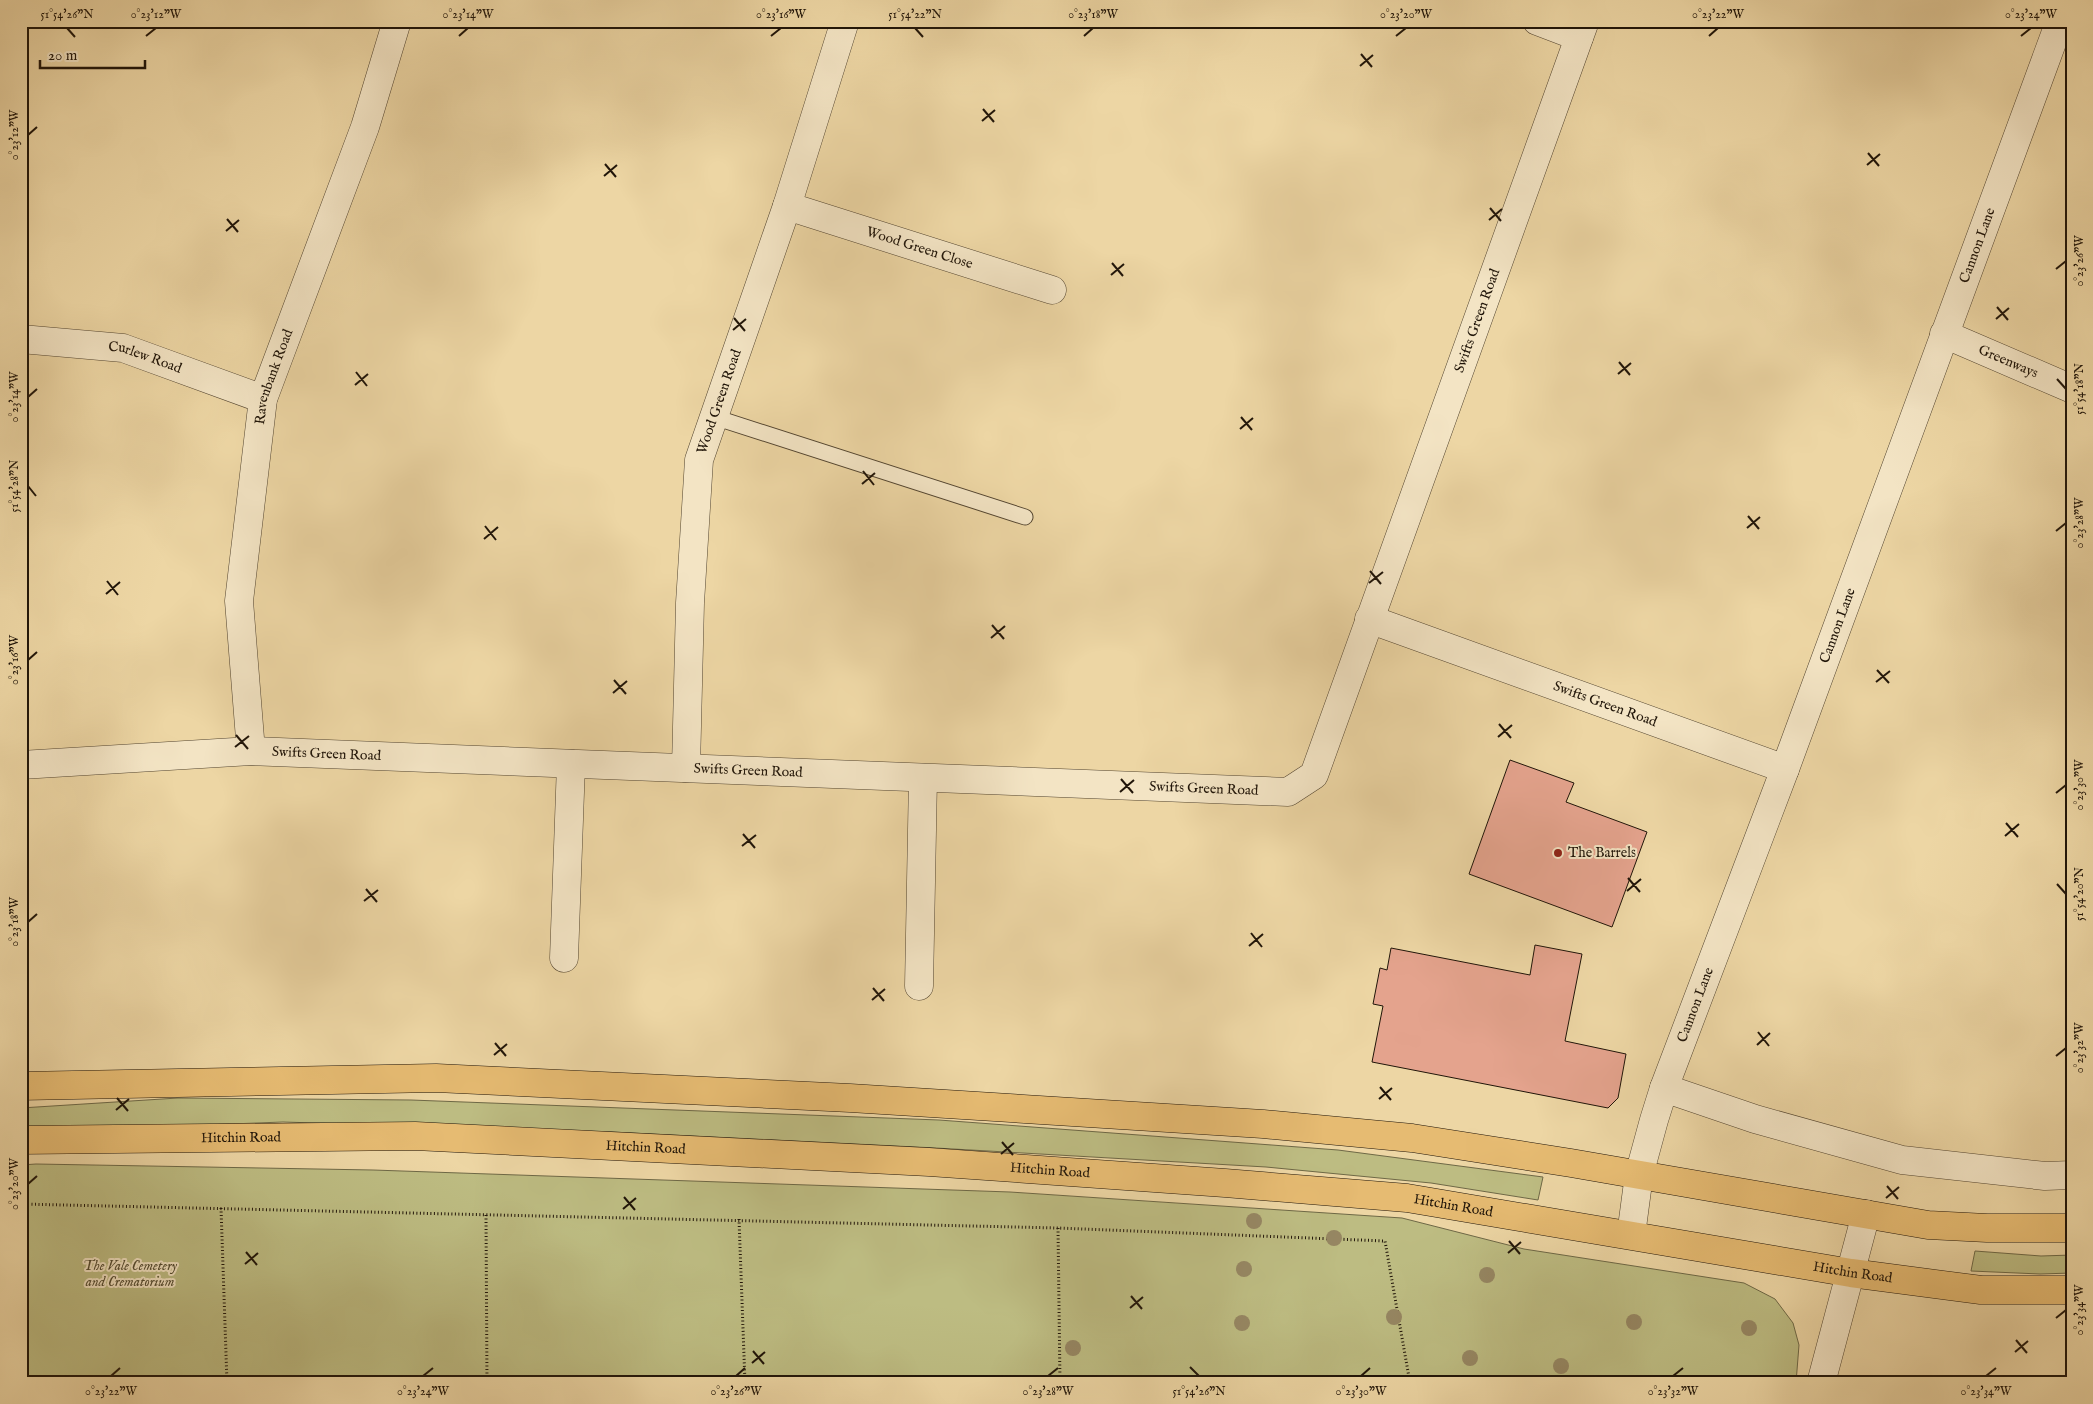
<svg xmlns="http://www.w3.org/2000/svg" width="2093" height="1404" font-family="'IM FELL English',serif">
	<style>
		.green { fill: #bdbc82; stroke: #6e6846 }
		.building { fill: #e4a38d; stroke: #201509 }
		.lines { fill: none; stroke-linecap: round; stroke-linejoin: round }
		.lane-casing { stroke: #534530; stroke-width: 17 }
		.street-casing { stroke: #534530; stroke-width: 29 }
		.primary-casing { stroke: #201509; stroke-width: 29 }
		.path { stroke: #201509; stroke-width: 3; stroke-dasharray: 1 2.5; stroke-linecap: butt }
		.lane { stroke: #f3e4c4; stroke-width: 15 }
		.street { stroke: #f3e4c4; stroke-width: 28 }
		.primary { stroke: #e6bb72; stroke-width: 28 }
		.tree { fill: #968763 }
		.ticks { fill: none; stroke: #201509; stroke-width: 2 }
		.poi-dot { fill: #8f2418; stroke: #f3e4c4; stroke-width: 2 }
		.labels { text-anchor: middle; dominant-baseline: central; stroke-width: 4; stroke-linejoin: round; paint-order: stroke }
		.street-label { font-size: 14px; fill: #201509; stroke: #f3e4c4 }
		.poi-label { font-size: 14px; fill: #201509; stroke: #f3e4c4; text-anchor: start }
		.park-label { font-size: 14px; font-style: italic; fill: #4f472d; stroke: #f3e4c4 }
		.neatline { fill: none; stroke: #201509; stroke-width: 2 }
		.ticks-label { font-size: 12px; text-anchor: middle; fill: #201509 }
	</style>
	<rect width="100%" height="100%" fill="#edd6a4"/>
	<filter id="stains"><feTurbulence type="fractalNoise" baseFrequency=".004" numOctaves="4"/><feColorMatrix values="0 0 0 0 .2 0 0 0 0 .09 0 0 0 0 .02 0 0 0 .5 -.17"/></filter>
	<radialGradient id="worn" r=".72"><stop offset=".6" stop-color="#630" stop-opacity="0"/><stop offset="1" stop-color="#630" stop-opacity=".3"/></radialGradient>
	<!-- green -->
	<g class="green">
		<polygon points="178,1098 411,1100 939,1120 1338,1150 1543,1177 1538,1200 1431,1183 1266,1167 936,1148 612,1132 283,1122 21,1132 21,1108"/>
		<polygon points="36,1164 373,1170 1010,1192 1402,1218 1524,1249 1744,1283 1775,1299 1793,1323 1799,1345 1796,1383 21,1383 21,1165"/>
		<polygon points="1975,1251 2041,1256 2072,1255 2072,1273 2040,1274 1971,1271"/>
	</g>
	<!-- building -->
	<g class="building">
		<polygon points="1510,760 1574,783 1566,802 1647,832 1612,927 1469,874"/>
		<polygon points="1535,945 1582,954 1565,1041 1626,1054 1618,1098 1608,1108 1372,1062 1383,1006 1373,1004 1380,968 1387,970 1391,948 1530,975"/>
	</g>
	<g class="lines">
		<!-- lane casing -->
		<g class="lane-casing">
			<polyline id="lane" points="714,417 1025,517"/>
		</g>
		<!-- street casing -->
		<g class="street-casing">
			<g id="street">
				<polyline points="1537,21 1579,37"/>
				<path id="s1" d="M787 206 1052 290"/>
				<path id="s2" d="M1944 334 2072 389"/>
				<path id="s3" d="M21 339 123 348 263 399"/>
				<path id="s4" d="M1369 619 1785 769"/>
				<path id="s5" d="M251 751 239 601 263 399 365 127 397 21"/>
				<path id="s6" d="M21 765 251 751 1288 792 1314 775 1585 21"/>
				<path id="s7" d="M686 768 690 603 699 460 787 206 845 21"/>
				<polyline points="564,958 571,764"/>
				<polyline points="919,986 923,778"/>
				<polyline points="1664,1088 1755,1119 1902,1160 2045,1176 2072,1175"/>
				<path id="s8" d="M1631 1235 1639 1175 1654 1120 1664 1088 1785 769 2060 21"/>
				<polyline points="1821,1383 1866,1214"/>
			</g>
		</g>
		<!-- primary casing -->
		<g class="primary-casing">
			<g id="primary">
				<polyline points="21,1086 436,1078 850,1098 1263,1124 1412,1138 1571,1163 1928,1225 1987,1228 2072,1228"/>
				<path id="s9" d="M21 1140 415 1136 929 1162 1225 1183 1407 1198 1851 1273 1981 1290H2072"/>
			</g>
		</g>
		<!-- path -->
		<g class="path">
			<polyline points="21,1204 1058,1228 1385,1241 1410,1383"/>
			<polyline points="221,1208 227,1383"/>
			<polyline points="486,1215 487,1383"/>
			<polyline points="739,1219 745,1383"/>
			<polyline points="1058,1228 1060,1383"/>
		</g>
		<!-- lane -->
		<use href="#lane" class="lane"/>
		<!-- street -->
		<use href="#street" class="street"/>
		<!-- primary -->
		<use href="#primary" class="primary"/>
	</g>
	<!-- trees -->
	<g class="tree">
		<circle cx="1254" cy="1221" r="8"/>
		<circle cx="1334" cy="1238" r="8"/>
		<circle cx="1244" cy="1269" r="8"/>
		<circle cx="1487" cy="1275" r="8"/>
		<circle cx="1394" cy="1317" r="8"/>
		<circle cx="1634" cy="1322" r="8"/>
		<circle cx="1242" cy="1323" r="8"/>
		<circle cx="1749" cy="1328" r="8"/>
		<circle cx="1073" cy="1348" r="8"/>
		<circle cx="1470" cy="1358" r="8"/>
		<circle cx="1561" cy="1366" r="8"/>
	</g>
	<!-- ticks -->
	<path class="ticks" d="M67 28 75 37M915 28 923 37M146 36 156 28M459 36 468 28M771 36 781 28M1084 36 1093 28M1396 36 1406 28M1709 36 1718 28M2021 36 2031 28M1361 54 1372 67M1360 66 1373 55M983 109 994 122M982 121 995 110M28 135 37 127M1868 153 1879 166M605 164 616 177M1867 165 1880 154M604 176 617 165M1490 208 1501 221M227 219 238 232M1489 220 1502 209M226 231 239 220M1112 263 1123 276M2056 269 2066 261M1111 275 1124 264M1997 307 2008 320M734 318 745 331M1996 319 2009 308M733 330 746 319M1619 362 1630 375M356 372 367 386M1618 374 1631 363M2057 379 2066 389M355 385 368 374M28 397 37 389M1241 417 1252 430M1240 429 1253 418M863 471 874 485M862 484 875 473M28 486 36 496M1748 516 1759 529M485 526 496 540M1747 528 1760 517M2056 531 2066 523M484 539 498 527M1370 571 1381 584M107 581 118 595M1369 583 1383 572M106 594 120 582M992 625 1004 639M991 638 1005 626M28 660 37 652M1877 670 1889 683M614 680 626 694M1876 682 1890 671M613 693 627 681M1499 724 1511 738M236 735 248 749M1498 737 1512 725M235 747 249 736M1121 779 1133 793M1120 792 1134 780M2056 793 2066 785M2006 823 2018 837M743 834 755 848M2005 836 2019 824M742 846 756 835M1628 878 1640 892M2057 884 2066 894M366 889 377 902M1627 891 1641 879M364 901 378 890M28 922 37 914M1251 933 1262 947M1249 946 1263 934M873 988 884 1001M872 1000 885 989M1758 1032 1769 1046M495 1043 506 1056M1757 1045 1770 1033M494 1055 507 1044M2056 1056 2066 1048M1380 1087 1391 1100M117 1098 128 1111M1379 1099 1392 1088M116 1110 129 1099M1002 1142 1013 1155M1001 1154 1014 1143M28 1184 37 1176M1887 1186 1898 1199M624 1197 635 1210M1886 1198 1899 1187M623 1209 636 1198M1509 1241 1520 1254M246 1252 257 1265M1508 1253 1521 1242M245 1264 258 1253M1131 1296 1142 1309M1130 1308 1143 1297M2056 1318 2066 1310M2016 1340 2027 1353M753 1351 764 1364M2015 1352 2028 1341M752 1363 765 1352M1190 1367 1199 1376M111 1376 120 1368M423 1376 433 1368M736 1376 745 1368M1048 1376 1058 1368M1361 1376 1370 1368M1673 1376 1683 1368M1986 1376 1996 1368"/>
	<!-- markers -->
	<circle class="poi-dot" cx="1558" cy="853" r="5"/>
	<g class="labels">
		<!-- street labels -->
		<g class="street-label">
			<text stroke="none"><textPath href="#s8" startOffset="1050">Cannon Lane</textPath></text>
			<text stroke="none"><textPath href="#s1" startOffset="139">Wood Green Close</textPath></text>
			<text stroke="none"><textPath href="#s6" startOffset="1782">Swifts Green Road</textPath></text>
			<text stroke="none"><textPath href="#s3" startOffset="126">Curlew Road</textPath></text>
			<text stroke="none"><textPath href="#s2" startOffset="70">Greenways</textPath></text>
			<text stroke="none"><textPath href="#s5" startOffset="378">Ravenbank Road</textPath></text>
			<text stroke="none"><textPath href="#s7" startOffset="370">Wood Green Road</textPath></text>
			<text stroke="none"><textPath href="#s8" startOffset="645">Cannon Lane</textPath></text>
			<text stroke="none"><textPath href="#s4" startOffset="251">Swifts Green Road</textPath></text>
			<text stroke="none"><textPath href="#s6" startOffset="306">Swifts Green Road</textPath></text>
			<text stroke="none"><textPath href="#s6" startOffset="728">Swifts Green Road</textPath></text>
			<text stroke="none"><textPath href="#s6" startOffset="1184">Swifts Green Road</textPath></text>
			<text stroke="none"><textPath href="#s8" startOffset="240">Cannon Lane</textPath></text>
			<text stroke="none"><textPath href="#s9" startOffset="220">Hitchin Road</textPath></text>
			<text stroke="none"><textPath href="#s9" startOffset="625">Hitchin Road</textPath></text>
			<text stroke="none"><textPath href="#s9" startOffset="1030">Hitchin Road</textPath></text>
			<text stroke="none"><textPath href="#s9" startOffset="1435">Hitchin Road</textPath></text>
			<text stroke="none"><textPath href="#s9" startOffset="1840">Hitchin Road</textPath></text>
		</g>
		<!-- poi labels -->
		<g class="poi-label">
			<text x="1568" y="853">The Barrels</text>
		</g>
		<!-- park labels -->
		<g class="park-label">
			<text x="130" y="1266">The Vale Cemetery<tspan x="130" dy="16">and Crematorium</tspan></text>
		</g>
	</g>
	<!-- margin -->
	<rect width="2093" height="1404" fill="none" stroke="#edd6a4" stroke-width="55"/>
	<!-- scale -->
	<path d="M40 60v8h105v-8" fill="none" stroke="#201509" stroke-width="2.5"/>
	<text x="48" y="60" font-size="15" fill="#201509" stroke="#f3e4c4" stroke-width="4" paint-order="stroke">20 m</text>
	<rect x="28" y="28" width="2038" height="1348" class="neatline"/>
	<g class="ticks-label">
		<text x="67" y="18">51°54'26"N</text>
		<text x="156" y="18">0°23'12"W</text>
		<text x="468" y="18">0°23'14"W</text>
		<text x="781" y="18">0°23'16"W</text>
		<text x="915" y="18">51°54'22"N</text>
		<text x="1093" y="18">0°23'18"W</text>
		<text x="1406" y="18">0°23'20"W</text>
		<text x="1718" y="18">0°23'22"W</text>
		<text x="2031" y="18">0°23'24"W</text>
		<text transform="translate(14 135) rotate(-90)" y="4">0°23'12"W</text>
		<text transform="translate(2079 261) rotate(-90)" y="4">0°23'26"W</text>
		<text transform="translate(2079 389) rotate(-90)" y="4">51°54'18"N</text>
		<text transform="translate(14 397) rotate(-90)" y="4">0°23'14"W</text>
		<text transform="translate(14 486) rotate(-90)" y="4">51°54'28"N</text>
		<text transform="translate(2079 523) rotate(-90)" y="4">0°23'28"W</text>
		<text transform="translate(14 660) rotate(-90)" y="4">0°23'16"W</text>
		<text transform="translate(2079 785) rotate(-90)" y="4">0°23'30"W</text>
		<text transform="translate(2079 894) rotate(-90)" y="4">51°54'20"N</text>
		<text transform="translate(14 922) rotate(-90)" y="4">0°23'18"W</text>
		<text transform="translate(2079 1048) rotate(-90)" y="4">0°23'32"W</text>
		<text transform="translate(14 1184) rotate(-90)" y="4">0°23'20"W</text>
		<text transform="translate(2079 1310) rotate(-90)" y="4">0°23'34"W</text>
		<text x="111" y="1395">0°23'22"W</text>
		<text x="423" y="1395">0°23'24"W</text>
		<text x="736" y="1395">0°23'26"W</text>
		<text x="1048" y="1395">0°23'28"W</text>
		<text x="1199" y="1395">51°54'26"N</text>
		<text x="1361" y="1395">0°23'30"W</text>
		<text x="1673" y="1395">0°23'32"W</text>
		<text x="1986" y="1395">0°23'34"W</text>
	</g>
	<rect width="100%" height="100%" filter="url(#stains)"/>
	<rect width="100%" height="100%" fill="url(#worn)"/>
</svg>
